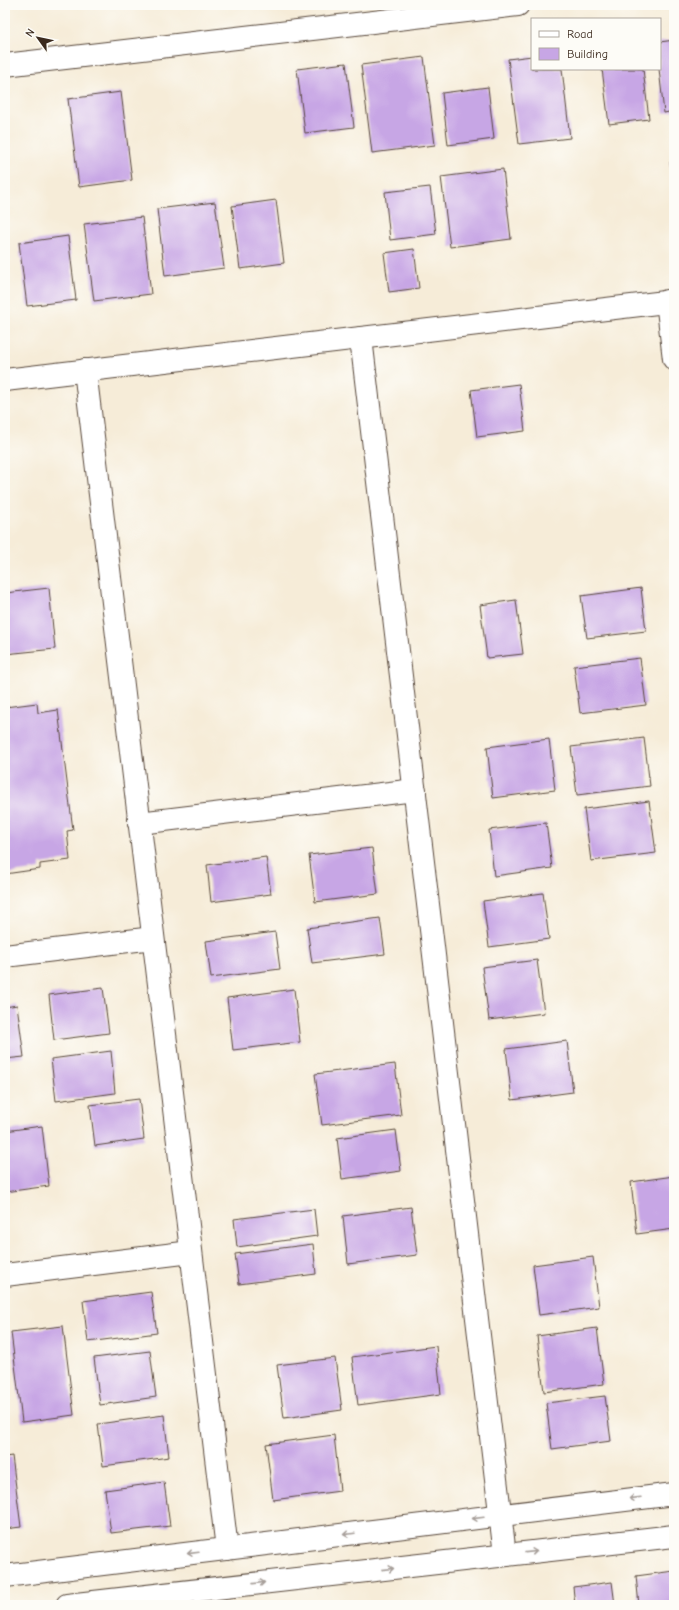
<svg xmlns="http://www.w3.org/2000/svg" width="679" height="1610" font-family="'Comic Neue',sans-serif">
	<style>
		.building { fill: #c7a6e5 }
		.lines { fill: none; stroke-linecap: round; stroke-linejoin: round }
		.minor-casing { stroke: #57473a; stroke-width: 24 }
		.minor { stroke: #fff; stroke-width: 22 }
		.oneway { stroke: #a79f9a }
	</style>
	<rect width="100%" height="100%" fill="#fdfcf7"/>
	<filter id="ink" filterUnits="userSpaceOnUse"><feTurbulence type="fractalNoise" baseFrequency=".025" numOctaves="2"/><feDisplacementMap in="SourceGraphic" scale="8" xChannelSelector="R" yChannelSelector="G"/><feConvolveMatrix kernelMatrix="1 2 1 2 8 2 1 2 1" color-interpolation-filters="sRGB"/></filter>
	<filter id="wash" filterUnits="userSpaceOnUse"><feTurbulence type="fractalNoise" baseFrequency=".012" numOctaves="4" result="noise"/><feDisplacementMap in="SourceGraphic" scale="16" xChannelSelector="R" yChannelSelector="G"/><feGaussianBlur stdDeviation="0.9" result="paint"/><feColorMatrix in="noise" values="0 0 0 0 0 0 0 0 0 0 0 0 0 0 0 0 0 1.4 0 .05"/><feComposite in="paint" operator="in"/></filter>
	<g filter="url(#wash)">
		<rect width="100%" height="100%" fill="#f6ecd8"/>
		<g id="blocks">
			<!-- building -->
			<g class="building">
				<polygon points="674,40 674,111 664,113 659,69 660,42"/>
				<polygon points="532,56 532,69 562,69 570,138 519,144 508,59"/>
				<polygon points="424,57 435,145 372,153 361,65"/>
				<polygon points="346,63 354,127 305,133 297,69"/>
				<polygon points="602,69 643,69 649,119 609,124"/>
				<polygon points="488,87 494,139 448,145 442,93"/>
				<polygon points="121,92 132,180 79,187 68,99"/>
				<polygon points="670,162 674,162 674,187 673,187"/>
				<polygon points="503,169 511,239 450,247 441,177"/>
				<polygon points="430,187 436,234 390,240 385,192"/>
				<polygon points="276,200 284,263 240,269 232,206"/>
				<polygon points="215,202 224,268 165,276 157,209"/>
				<polygon points="142,217 151,294 94,301 84,224"/>
				<polygon points="68,236 76,300 27,306 19,243"/>
				<polygon points="414,249 419,288 389,292 384,253"/>
				<polygon points="519,384 525,431 477,437 471,390"/>
				<polygon points="49,588 55,649 5,654 5,593"/>
				<polygon points="641,588 646,631 587,638 581,596"/>
				<polygon points="516,600 523,654 487,658 480,605"/>
				<polygon points="640,658 646,705 580,713 574,666"/>
				<polygon points="37,703 38,713 58,710 73,830 67,831 70,860 40,864 40,869 5,874 5,707"/>
				<polygon points="644,738 650,786 577,795 571,747"/>
				<polygon points="549,739 555,790 493,798 487,747"/>
				<polygon points="649,801 656,853 591,861 584,809"/>
				<polygon points="546,823 552,868 494,876 489,830"/>
				<polygon points="372,848 378,894 315,902 309,855"/>
				<polygon points="266,857 271,894 211,902 207,865"/>
				<polygon points="543,893 549,939 489,947 483,901"/>
				<polygon points="380,918 385,954 312,963 307,928"/>
				<polygon points="275,932 280,969 211,978 206,941"/>
				<polygon points="537,960 544,1013 489,1020 482,967"/>
				<polygon points="103,988 109,1033 54,1040 49,995"/>
				<polygon points="294,989 300,1042 233,1050 227,998"/>
				<polygon points="17,1005 24,1057 5,1059 5,1007"/>
				<polygon points="567,1041 573,1092 512,1100 506,1049"/>
				<polygon points="111,1051 115,1093 56,1101 51,1059"/>
				<polygon points="395,1064 401,1115 322,1125 315,1074"/>
				<polygon points="139,1099 144,1139 95,1146 90,1105"/>
				<polygon points="42,1126 49,1186 5,1192 5,1131"/>
				<polygon points="396,1130 401,1171 342,1179 337,1138"/>
				<polygon points="674,1176 674,1229 637,1234 631,1182"/>
				<polygon points="411,1207 417,1255 348,1264 343,1216"/>
				<polygon points="314,1209 317,1236 237,1247 234,1219"/>
				<polygon points="313,1244 316,1274 239,1284 235,1254"/>
				<polygon points="593,1257 599,1307 539,1315 533,1265"/>
				<polygon points="151,1292 157,1333 88,1342 83,1301"/>
				<polygon points="63,1326 74,1415 22,1422 11,1332"/>
				<polygon points="597,1328 604,1384 544,1392 537,1336"/>
				<polygon points="436,1346 441,1394 358,1405 352,1357"/>
				<polygon points="150,1351 156,1397 100,1405 94,1358"/>
				<polygon points="335,1358 342,1410 284,1418 277,1365"/>
				<polygon points="605,1396 611,1441 552,1449 546,1403"/>
				<polygon points="164,1415 169,1457 103,1466 98,1424"/>
				<polygon points="334,1435 340,1491 273,1500 266,1444"/>
				<polygon points="12,1456 21,1527 5,1529 5,1457"/>
				<polygon points="164,1482 170,1526 111,1533 105,1490"/>
				<polygon points="674,1571 674,1605 639,1605 636,1576"/>
				<polygon points="612,1582 615,1605 575,1605 573,1587"/>
			</g>
		</g>
	</g>
	<g filter="url(#ink)">
		<use href="#blocks" fill-opacity="0" stroke="#57473a" stroke-width="1"/>
		<g class="lines">
			<!-- minor casing -->
			<g class="minor-casing">
				<g id="minor">
					<polyline points="5,65 518,5"/>
					<polyline points="667,301 674,359"/>
					<polyline points="361,338 505,1555"/>
					<polyline points="85,370 227,1549"/>
					<polyline points="5,380 674,301"/>
					<polyline points="139,823 415,790"/>
					<polyline points="5,956 153,938"/>
					<polyline points="5,1275 191,1252"/>
					<polyline points="5,1576 674,1494"/>
					<polyline points="67,1605 674,1536"/>
				</g>
			</g>
			<!-- minor -->
			<use href="#minor" class="minor"/>
		</g>
		<!-- one-way arrows -->
		<defs><path id="oneway-shaft" d="M-6 0H5M1.5-3L5.5 0L1.5 3" fill="none" stroke-width="1.6" stroke-linecap="round" stroke-linejoin="round"/></defs>
		<g class="oneway">
			<use href="#oneway-shaft" transform="translate(635 1498) rotate(173)"/>
			<use href="#oneway-shaft" transform="translate(478 1518) rotate(173)"/>
			<use href="#oneway-shaft" transform="translate(349 1534) rotate(173)"/>
			<use href="#oneway-shaft" transform="translate(531 1552) rotate(-6)"/>
			<use href="#oneway-shaft" transform="translate(193 1553) rotate(173)"/>
			<use href="#oneway-shaft" transform="translate(388 1569) rotate(-6)"/>
			<use href="#oneway-shaft" transform="translate(259 1583) rotate(-6)"/>
		</g>
	</g>
	<!-- margin -->
	<rect width="679" height="1610" fill="none" stroke="#fdfcf7" stroke-width="20"/>
	<!-- legend -->
	<rect x="531" y="18" width="130" height="52" fill="#fdfcf7" stroke="#afa8a0"/>
	<rect x="539" y="31" width="20" height="6" fill="#ffffff" stroke="#afa8a0"/>
	<text x="567" y="38" font-size="12" fill="#3b2a1e">Road</text>
	<rect x="539" y="48" width="20" height="12" fill="#c7a6e5" stroke="#afa8a0"/>
	<text x="567" y="58" font-size="12" fill="#3b2a1e">Building</text>
	<!-- north arrow -->
	<g transform="translate(38 38) rotate(303)" stroke="#fdfcf7" stroke-width="3" paint-order="stroke">
	<path d="M0-3L7 15L0 10L-7 15Z" fill="#3b2a1e"/>
	<text y="-6" font-size="11" font-weight="bold" text-anchor="middle" fill="#3b2a1e">N</text>
	</g>
</svg>
